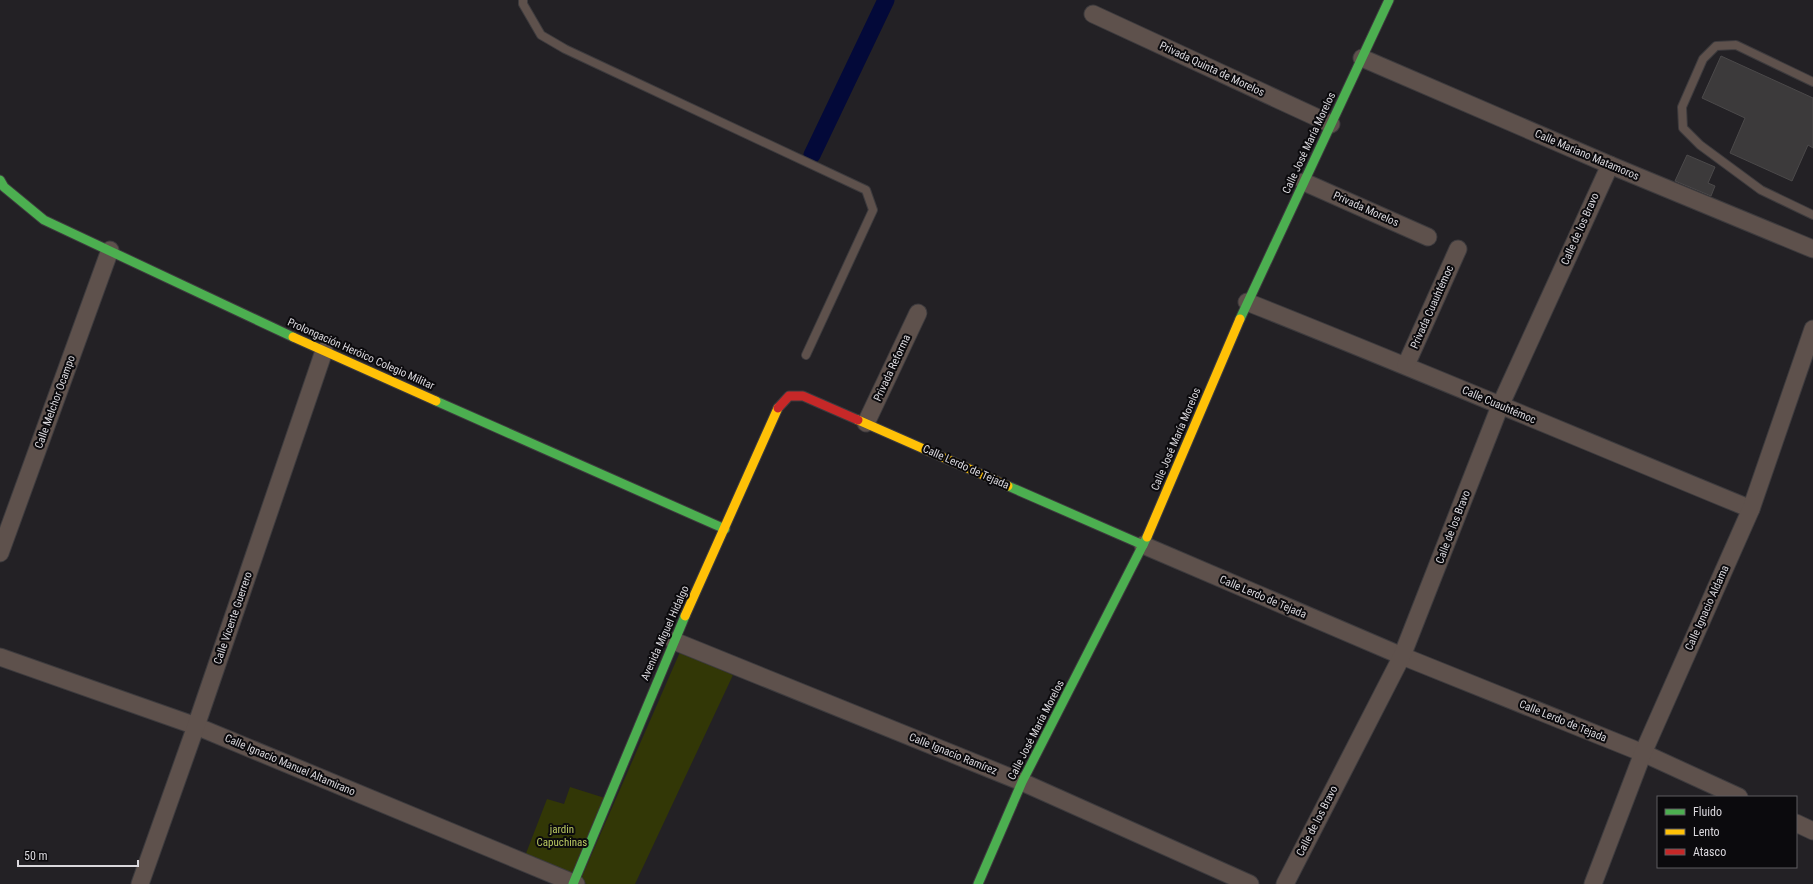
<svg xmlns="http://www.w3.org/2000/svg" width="1813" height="884" font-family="'Roboto Condensed',sans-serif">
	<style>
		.green { fill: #323706 }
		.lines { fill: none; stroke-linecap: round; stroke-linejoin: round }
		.canal { stroke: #030939; stroke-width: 17 }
		.building { fill: #3c3a3b; stroke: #4b494a }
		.lane-casing { stroke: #3d3b3e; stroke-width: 10 }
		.street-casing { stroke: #3d3b3e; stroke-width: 19 }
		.fast-casing { stroke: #3d3b3e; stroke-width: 11 }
		.slow-casing { stroke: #3d3b3e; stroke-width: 11 }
		.jam-casing { stroke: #3d3b3e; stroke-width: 11 }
		.lane { stroke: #5e514c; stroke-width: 8 }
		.street { stroke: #5e514c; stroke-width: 17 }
		.fast { stroke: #4caf50; stroke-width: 9 }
		.slow { stroke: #ffc107; stroke-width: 9 }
		.jam { stroke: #c62828; stroke-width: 9 }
		.labels { text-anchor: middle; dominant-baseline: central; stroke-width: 4; stroke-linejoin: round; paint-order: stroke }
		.street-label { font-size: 11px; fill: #dad8dd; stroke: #0b0a0d }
		.park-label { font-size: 11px; fill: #bbca62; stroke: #0b0a0d }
	</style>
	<rect width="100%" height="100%" fill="#232125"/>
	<!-- green -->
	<g class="green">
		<polygon points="680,652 733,675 635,884 587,884 580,881"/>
		<polygon points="570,787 608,799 572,876 525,856 547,799 564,804"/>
	</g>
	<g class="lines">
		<!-- canal -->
		<polyline class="canal" points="812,155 886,0"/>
	</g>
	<!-- building -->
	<g class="building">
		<polygon points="1721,56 1813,98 1813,148 1808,145 1792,181 1730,153 1745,118 1702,98"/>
		<polygon points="1687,155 1715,167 1708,183 1715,186 1711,196 1675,181"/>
	</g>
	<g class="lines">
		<!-- lane casing -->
		<g class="lane-casing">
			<g id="lane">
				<polyline points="523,0 523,4 541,35 565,49 866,190 873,210 806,355"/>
				<polyline points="1813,82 1736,45 1716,46 1703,59 1682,107 1683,128 1700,145 1761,190 1813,215"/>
			</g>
		</g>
		<!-- street casing -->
		<g class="street-casing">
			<g id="street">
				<polyline points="1093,14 1331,124"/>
				<polyline points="1362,58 1610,165 1813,249"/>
				<polyline points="1304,182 1428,237"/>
				<path d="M1247 302C1416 369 1583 440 1751 509"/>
				<polyline points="1406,365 1458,249"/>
				<polyline points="866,423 918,313"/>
				<polyline points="1143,545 1402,656 1643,753 1739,797"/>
				<polyline points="0,553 110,250"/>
				<polyline points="674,641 1022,782 1250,884"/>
				<polyline points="0,657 196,726 576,884"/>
				<polyline points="1796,823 1813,831"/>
				<polyline points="140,884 196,726 324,351"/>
				<polyline points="1285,884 1402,656 1500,406 1610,165"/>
				<polyline points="1593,884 1643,753 1751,509 1813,329"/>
			</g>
		</g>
		<!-- fast casing -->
		<g class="fast-casing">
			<g id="fast">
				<polyline points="0,180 4,187 44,220 293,337"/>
				<polyline points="1240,319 1389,0"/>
				<polyline points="436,401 725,529"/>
				<polyline points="1008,486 1143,545"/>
				<polyline points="573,884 685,616"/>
				<polyline points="978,884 1022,782 1147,537"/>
			</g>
		</g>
		<!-- slow casing -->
		<g class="slow-casing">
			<g id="slow">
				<polyline points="293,337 436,401"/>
				<polyline points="858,420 1008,486"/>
				<polyline points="1147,537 1240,319"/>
				<polyline points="685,616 778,408"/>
			</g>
		</g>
		<!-- jam casing -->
		<g class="jam-casing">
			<polyline id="jam" points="778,408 789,396 803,396 858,420"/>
		</g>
		<!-- lane -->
		<use href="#lane" class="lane"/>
		<!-- street -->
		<use href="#street" class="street"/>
		<!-- fast -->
		<use href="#fast" class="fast"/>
		<!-- slow -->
		<use href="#slow" class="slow"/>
		<!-- jam -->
		<use href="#jam" class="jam"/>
	</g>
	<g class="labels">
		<!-- street labels -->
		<g class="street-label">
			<text transform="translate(1212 69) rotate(25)">Privada Quinta de Morelos</text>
			<text transform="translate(1309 143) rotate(-65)">Calle José María Morelos</text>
			<text transform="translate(1587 155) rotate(23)">Calle Mariano Matamoros</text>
			<text transform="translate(1366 209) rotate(24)">Privada Morelos</text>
			<text transform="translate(1580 229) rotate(-66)">Calle de los Bravo</text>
			<text transform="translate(1432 307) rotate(-66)">Privada Cuauhtémoc</text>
			<text transform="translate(361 354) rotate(24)">Prolongación Heróico Colegio Militar</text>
			<text transform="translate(892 368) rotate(-65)">Privada Reforma</text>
			<text transform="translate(55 402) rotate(-70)">Calle Melchor Ocampo</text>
			<text transform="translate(1499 405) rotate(23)">Calle Cuauhtémoc</text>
			<text transform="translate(1176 439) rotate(-67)">Calle José María Morelos</text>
			<text transform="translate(966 467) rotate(24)">Calle Lerdo de Tejada</text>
			<text transform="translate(1453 527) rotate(-69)">Calle de los Bravo</text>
			<text transform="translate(1263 597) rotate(23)">Calle Lerdo de Tejada</text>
			<text transform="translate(1707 608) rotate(-66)">Calle Ignacio Aldama</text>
			<text transform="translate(233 618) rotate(-71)">Calle Vicente Guerrero</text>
			<text transform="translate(665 633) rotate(-66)">Avenida Miguel Hidalgo</text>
			<text transform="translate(1563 721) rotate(22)">Calle Lerdo de Tejada</text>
			<text transform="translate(1036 730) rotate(-63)">Calle José María Morelos</text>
			<text transform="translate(953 754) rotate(22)">Calle Ignacio Ramírez</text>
			<text transform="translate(290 765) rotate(23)">Calle Ignacio Manuel Altamirano</text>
			<text transform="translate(1317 821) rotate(-63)">Calle de los Bravo</text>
		</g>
		<!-- park labels -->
		<g class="park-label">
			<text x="562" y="829">jardin<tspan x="562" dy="13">Capuchinas</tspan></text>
		</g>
	</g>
	<!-- legend -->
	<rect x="1657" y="796" width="140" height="72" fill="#0b0a0d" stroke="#5e5c60"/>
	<rect x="1665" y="809" width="20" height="6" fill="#4caf50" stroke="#5e5c60"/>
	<text x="1693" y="816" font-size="12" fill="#dad8dd">Fluido</text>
	<rect x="1665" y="829" width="20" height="6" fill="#ffc107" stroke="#5e5c60"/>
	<text x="1693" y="836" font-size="12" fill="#dad8dd">Lento</text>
	<rect x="1665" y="849" width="20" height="6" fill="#c62828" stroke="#5e5c60"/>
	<text x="1693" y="856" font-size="12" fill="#dad8dd">Atasco</text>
	<!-- scale -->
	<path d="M18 860v6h120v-6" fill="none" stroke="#dad8dd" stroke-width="2"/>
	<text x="24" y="860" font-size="12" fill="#dad8dd" stroke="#0b0a0d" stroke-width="3" paint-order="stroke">50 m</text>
</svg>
